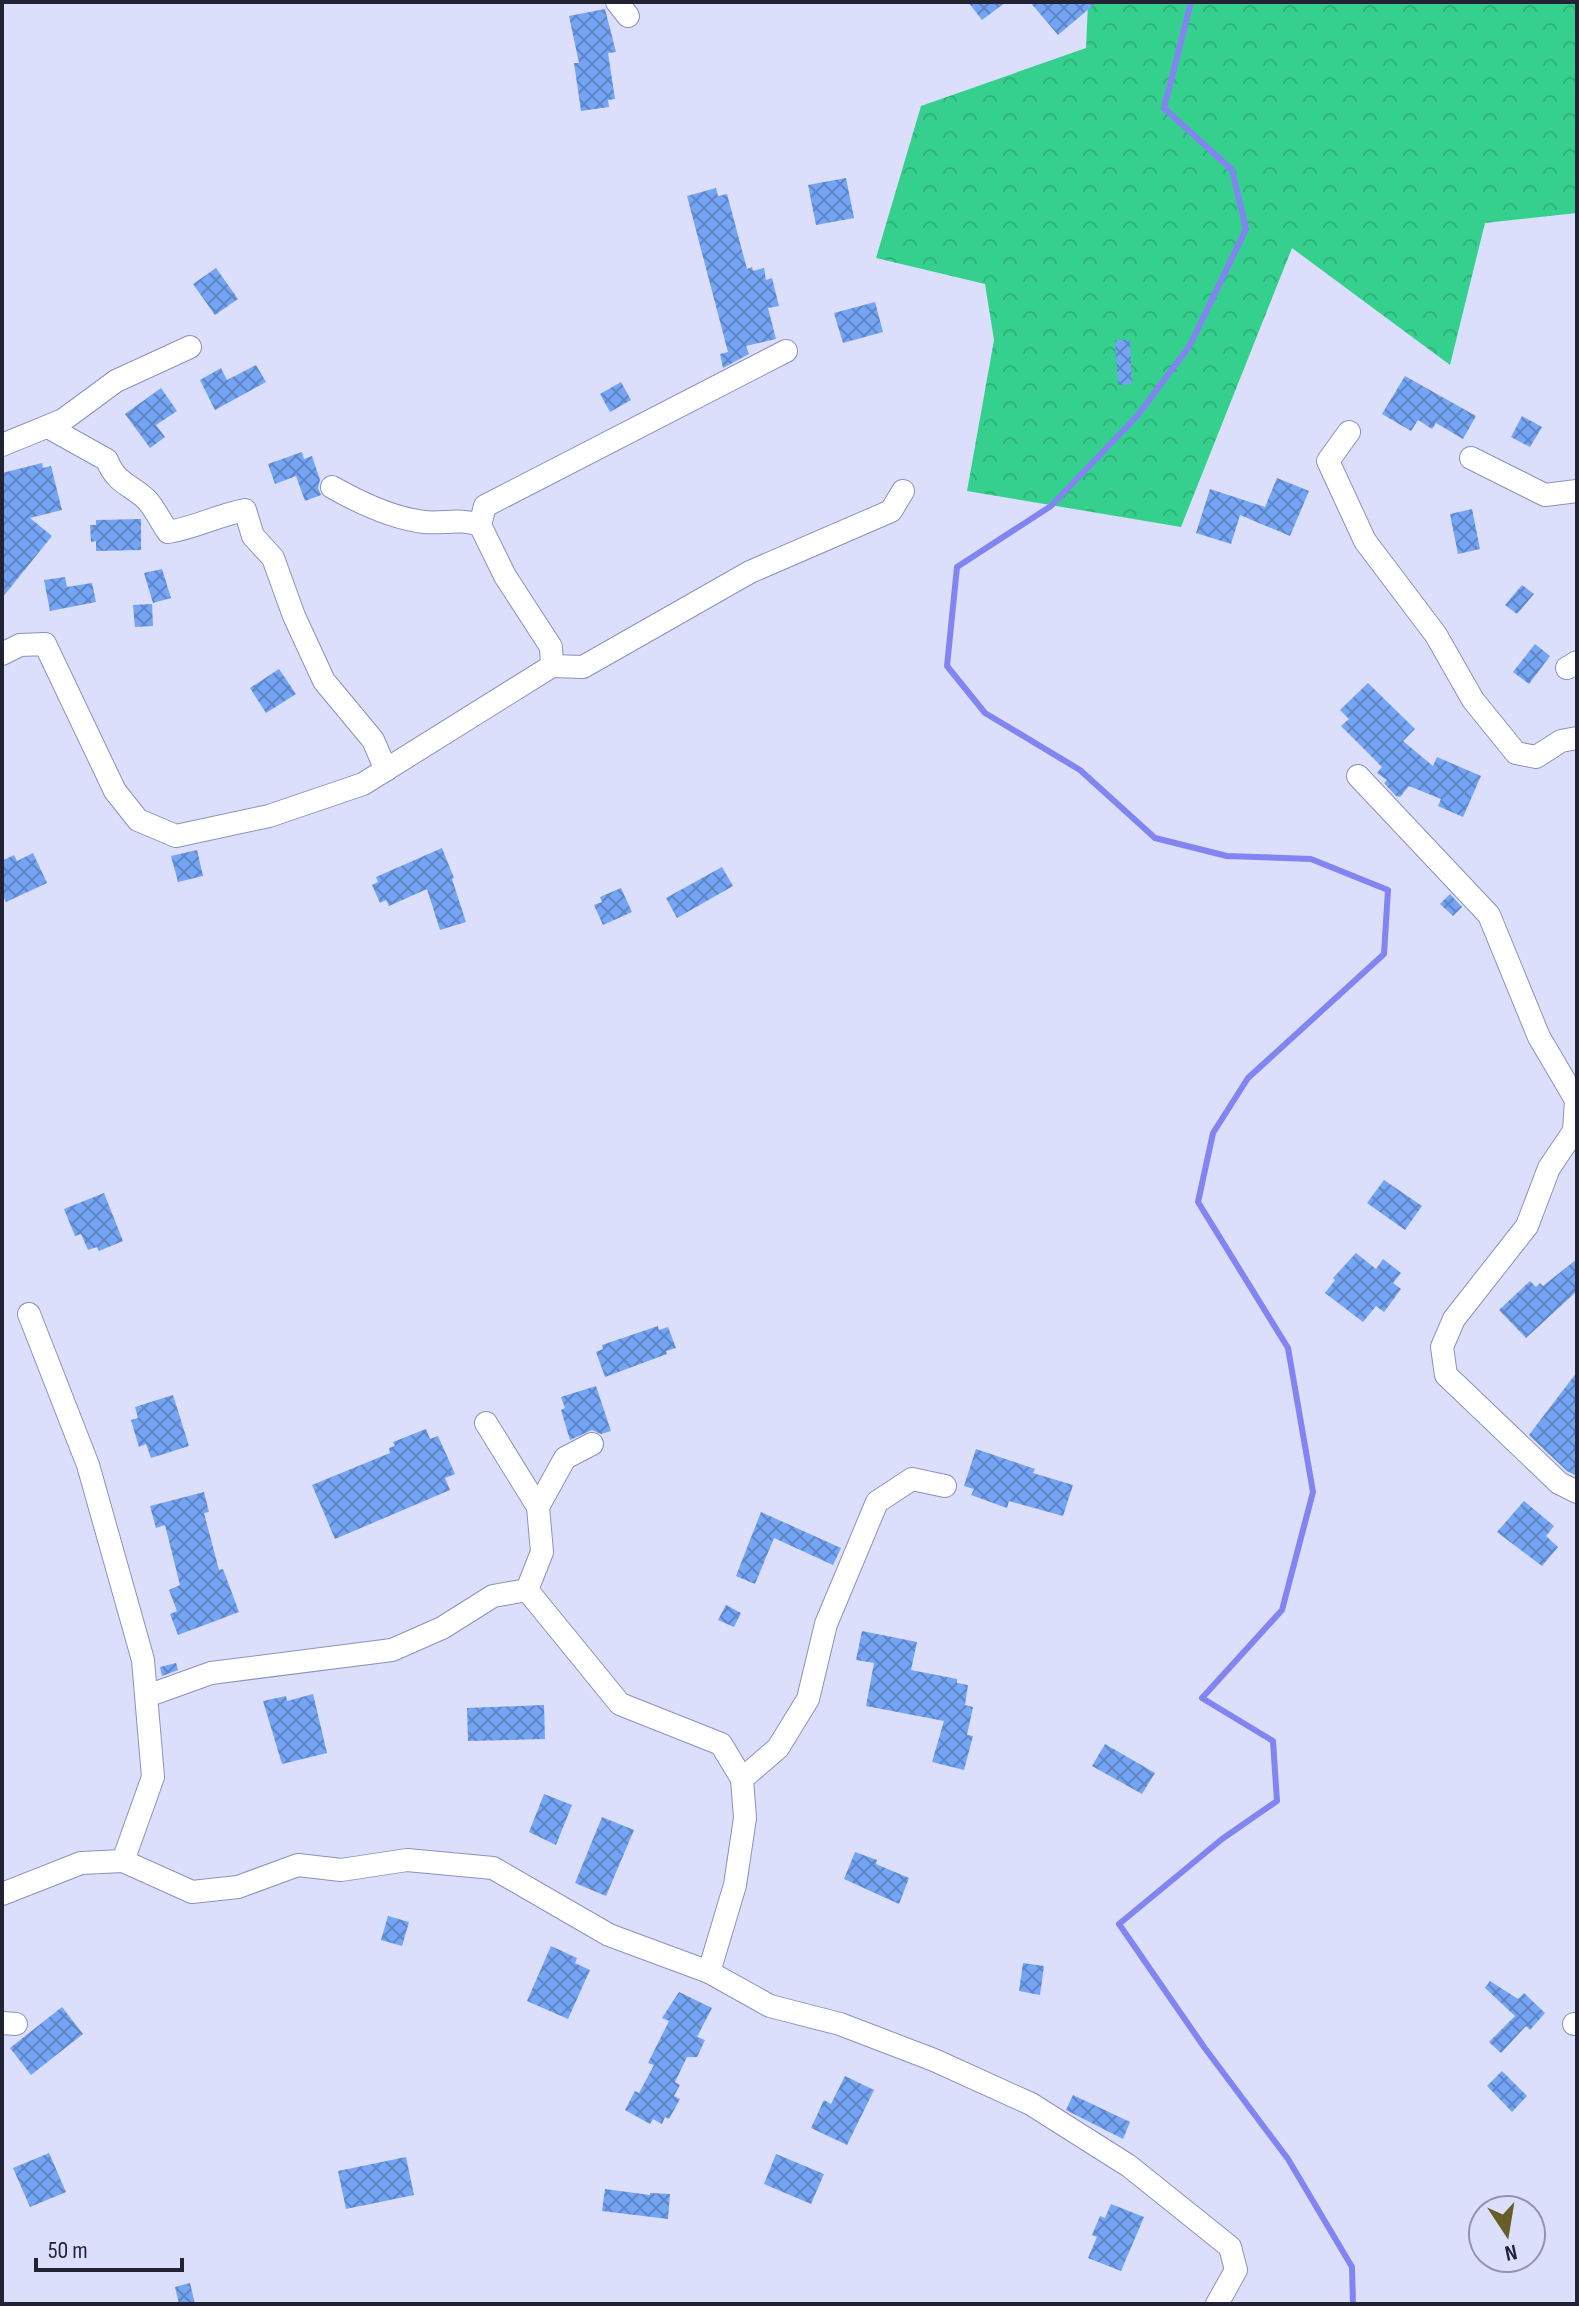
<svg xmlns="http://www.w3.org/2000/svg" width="1579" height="2306" font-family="'Sofia Sans Condensed',sans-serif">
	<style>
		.forest { fill: url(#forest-crowns) }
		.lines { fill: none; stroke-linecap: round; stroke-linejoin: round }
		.stream { stroke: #8184f1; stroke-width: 6 }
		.building { fill: url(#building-cross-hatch) }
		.street-casing { stroke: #8c91bc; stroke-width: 24 }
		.street { stroke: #fff; stroke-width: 22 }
	</style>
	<defs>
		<pattern id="forest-crowns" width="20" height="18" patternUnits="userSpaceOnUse" patternTransform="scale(2)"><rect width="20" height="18" fill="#35d08e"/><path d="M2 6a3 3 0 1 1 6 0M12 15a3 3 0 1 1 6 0" fill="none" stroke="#2fb27b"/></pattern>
		<pattern id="building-cross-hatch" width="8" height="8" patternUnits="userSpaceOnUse" patternTransform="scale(2)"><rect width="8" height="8" fill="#74a4f4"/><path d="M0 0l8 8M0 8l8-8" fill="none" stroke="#5f85c6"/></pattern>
	</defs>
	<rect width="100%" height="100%" fill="#dbdffb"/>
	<!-- forest -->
	<polygon class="forest" points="1088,2 1577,2 1577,213 1485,223 1450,365 1292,248 1181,527 967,491 994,340 985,284 876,258 921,106 1086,48"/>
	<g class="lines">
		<!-- stream -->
		<polyline class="stream" points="1191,2 1164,108 1232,170 1246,229 1190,345 1138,415 1051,506 957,567 947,666 985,713 1080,770 1155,838 1227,856 1311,859 1388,890 1384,954 1248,1078 1213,1133 1198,1202 1288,1348 1313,1492 1282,1610 1202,1698 1273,1741 1277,1801 1222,1839 1119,1924 1204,2047 1288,2159 1352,2267 1353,2304"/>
	</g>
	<!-- building -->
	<g class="building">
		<polygon points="968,2 1006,2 982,20"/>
		<polygon points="1030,2 1097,2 1058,35"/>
		<polygon points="605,9 616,52 608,53 615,99 608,100 609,107 581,111 574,63 579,63 569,16"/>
		<polygon points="846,178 854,218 816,225 808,185"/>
		<polygon points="716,188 718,196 727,194 747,269 752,267 753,271 764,268 766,280 772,278 779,306 768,308 776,339 746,346 749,354 723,368 720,354 728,352 687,196"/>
		<polygon points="216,268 238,299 215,315 193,284"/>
		<polygon points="875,302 883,332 843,343 834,313"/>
		<polygon points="1115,340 1130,340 1132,384 1118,385"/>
		<polygon points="256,365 266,382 215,410 200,380 221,368 227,380"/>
		<polygon points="1405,376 1476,416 1463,439 1436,423 1432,429 1418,420 1411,431 1382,414"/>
		<polygon points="621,382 631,400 610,412 600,394"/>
		<polygon points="161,388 177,411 156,425 165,437 150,448 125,414"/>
		<polygon points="1522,416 1542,427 1530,447 1511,437"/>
		<polygon points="302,452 304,459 312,456 320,480 318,488 321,495 305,501 296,476 275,484 268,464"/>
		<polygon points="42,463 43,468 51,466 62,510 30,518 52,536 2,598 2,473"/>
		<polygon points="1277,478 1309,491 1290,536 1240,515 1231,544 1196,533 1210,489 1265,507"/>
		<polygon points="1472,509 1480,549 1458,554 1450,514"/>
		<polygon points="141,519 141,550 96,551 96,541 91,542 90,525 96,525 96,520"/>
		<polygon points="162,569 171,598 153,603 144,573"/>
		<polygon points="65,577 67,587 92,583 96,602 50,611 44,580"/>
		<polygon points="1522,585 1534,594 1517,614 1505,605"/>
		<polygon points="152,604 153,626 135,627 133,605"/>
		<polygon points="1535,644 1550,656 1529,684 1513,672"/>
		<polygon points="279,669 296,694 266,713 250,688"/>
		<polygon points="1368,683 1415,729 1403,741 1433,766 1437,757 1481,776 1463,817 1438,806 1441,799 1409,786 1400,797 1396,796 1384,783 1387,780 1377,773 1382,767 1341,726 1349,719 1340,710"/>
		<polygon points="442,848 454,878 452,879 466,922 440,930 427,889 389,906 386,900 380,903 372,885 378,882 376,877"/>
		<polygon points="197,850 203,876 178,882 171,856"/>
		<polygon points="33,853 47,883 6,902 2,894 2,861 14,855 17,861"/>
		<polygon points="722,867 733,886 677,918 666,898"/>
		<polygon points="621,888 632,912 603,925 594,905 602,902 600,897"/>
		<polygon points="1450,894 1462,907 1453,916 1440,904"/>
		<polygon points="1384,1180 1422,1206 1405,1230 1367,1203"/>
		<polygon points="104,1193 123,1241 99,1251 97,1247 88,1250 81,1234 75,1236 64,1209"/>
		<polygon points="1356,1253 1376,1269 1383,1259 1401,1273 1393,1283 1401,1289 1384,1312 1376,1306 1363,1322 1325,1293 1335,1280 1333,1278"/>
		<polygon points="1577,1259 1577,1291 1526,1338 1499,1310 1530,1281 1536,1287 1540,1283 1543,1286"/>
		<polygon points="658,1326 659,1330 668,1327 676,1348 666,1351 667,1354 605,1377 596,1352 603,1349 602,1345"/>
		<polygon points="1577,1372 1577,1476 1567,1471 1529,1435"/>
		<polygon points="596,1386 611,1431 601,1434 592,1430 570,1440 561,1410 565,1408 561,1397"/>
		<polygon points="173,1395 189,1446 151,1458 146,1444 139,1447 131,1420 138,1418 135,1407"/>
		<polygon points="426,1429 430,1439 438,1436 455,1474 445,1478 450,1490 335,1539 312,1485 390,1453 389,1448 395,1446 393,1442"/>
		<polygon points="976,1449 1035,1469 1033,1473 1073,1485 1063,1516 1009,1501 1007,1508 971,1495 974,1489 964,1486"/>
		<polygon points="204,1492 209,1512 204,1513 219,1570 223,1569 239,1612 178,1635 170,1614 177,1611 169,1590 180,1585 165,1525 156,1528 150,1506"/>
		<polygon points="1524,1501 1554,1526 1546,1536 1558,1547 1542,1566 1497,1532"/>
		<polygon points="761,1512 841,1548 833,1565 774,1538 755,1584 736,1576"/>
		<polygon points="726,1605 741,1613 734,1627 718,1620"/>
		<polygon points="862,1631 917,1642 911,1670 957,1679 957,1683 968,1685 965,1705 973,1707 967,1735 973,1736 964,1770 932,1762 944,1721 866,1706 874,1663 856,1660"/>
		<polygon points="176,1663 178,1670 162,1676 160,1667"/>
		<polygon points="313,1694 327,1753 282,1764 263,1701 286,1696 287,1701"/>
		<polygon points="544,1705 545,1739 468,1741 467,1708"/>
		<polygon points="1105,1744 1155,1773 1142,1794 1092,1766"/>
		<polygon points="544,1794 572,1805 556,1845 529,1832"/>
		<polygon points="602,1817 634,1830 606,1896 575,1883"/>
		<polygon points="855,1852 877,1860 876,1864 909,1878 899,1904 844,1879"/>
		<polygon points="388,1916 409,1922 402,1946 381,1940"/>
		<polygon points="551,1946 577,1958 575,1963 590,1970 568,2019 527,2001"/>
		<polygon points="1023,1963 1044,1966 1040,1995 1019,1991"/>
		<polygon points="1490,1981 1518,1999 1524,1993 1545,2013 1530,2030 1526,2026 1501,2053 1489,2042 1515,2016 1485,1988"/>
		<polygon points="679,1992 712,2008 697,2037 705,2040 697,2057 687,2057 675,2082 680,2085 674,2096 680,2099 669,2119 665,2117 662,2124 653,2119 650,2124 625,2110 635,2091 639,2093 654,2065 648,2063 669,2021 662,2018"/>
		<polygon points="62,2007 83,2034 31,2075 10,2048"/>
		<polygon points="1502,2071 1527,2096 1512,2112 1487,2086"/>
		<polygon points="845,2076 874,2090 847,2145 811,2128 824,2100 831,2104"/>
		<polygon points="1073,2095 1130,2122 1123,2139 1066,2110"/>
		<polygon points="49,2153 66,2192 30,2207 13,2168"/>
		<polygon points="776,2154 824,2174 811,2204 764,2184"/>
		<polygon points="406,2157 414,2195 346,2209 338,2171"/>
		<polygon points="605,2189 650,2195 650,2193 670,2194 668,2219 602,2211"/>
		<polygon points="1111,2204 1144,2217 1121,2271 1088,2258 1097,2237 1092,2235 1100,2216 1105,2218"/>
		<polygon points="190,2283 195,2304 179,2304 175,2287"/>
	</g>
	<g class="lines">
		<!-- street casing -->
		<g class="street-casing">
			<g id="street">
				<polyline points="617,2 628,16"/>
				<path d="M48 427 107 460C116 484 132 485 147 500 155 509 161 522 168 532 195 528 218 515 245 510L253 536 273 558 294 616 324 681 373 740 386 770"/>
				<polyline points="1349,432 1328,461 1365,541 1436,635 1473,700 1516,753 1536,757 1561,741 1577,738"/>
				<polyline points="2,445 63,420 116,381 190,347"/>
				<polyline points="1471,458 1545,495 1577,491"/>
				<path d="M332 487C360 503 391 518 424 522 444 524 460 518 480 525"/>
				<polyline points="2,654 20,645 45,644 115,791 138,820 176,836 269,816 363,784 552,666 551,647 505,576 480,525 485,506 786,351"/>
				<polyline points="552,666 583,667 750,572 891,511 903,491"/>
				<polyline points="1567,668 1577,662"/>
				<polyline points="1358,776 1489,915 1539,1037 1576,1100 1574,1131 1549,1168 1527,1226 1454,1319 1442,1347 1446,1375 1559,1483 1577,1492"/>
				<polyline points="29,1314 88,1465 143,1660 153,1777 123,1861"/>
				<polyline points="538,1507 565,1458 592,1444"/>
				<polyline points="527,1590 620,1704 721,1744 742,1779 745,1818 735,1885 709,1972"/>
				<polyline points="147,1696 211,1673 392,1650 442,1628 493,1596 527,1590 542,1552 538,1507 486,1423"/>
				<polyline points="742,1779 778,1748 808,1699 826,1624 877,1502 912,1479 945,1486"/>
				<polyline points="2,1894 81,1863 123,1861 192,1892 238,1887 298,1865 341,1870 407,1860 493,1868 609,1935 709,1972 770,2006 840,2024 934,2060 1031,2104 1129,2166 1230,2247 1236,2270 1217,2304"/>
				<polyline points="2,2023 16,2024"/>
				<polyline points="1574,2024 1577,2024"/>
			</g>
		</g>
		<!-- street -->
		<use href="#street" class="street"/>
	</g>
	<!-- border -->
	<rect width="1579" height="2306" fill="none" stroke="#212334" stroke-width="8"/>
	<!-- north arrow -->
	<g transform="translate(1507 2234) rotate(168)"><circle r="38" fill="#dbdffb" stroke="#9194ab" stroke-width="2"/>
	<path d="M0-6L14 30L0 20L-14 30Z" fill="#665d29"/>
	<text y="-12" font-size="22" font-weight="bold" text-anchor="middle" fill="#212334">N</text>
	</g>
	<!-- scale -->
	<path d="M36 2258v12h146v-12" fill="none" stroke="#212334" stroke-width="4"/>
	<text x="48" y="2258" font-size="24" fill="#212334" stroke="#dbdffb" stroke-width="6" paint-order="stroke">50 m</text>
</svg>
